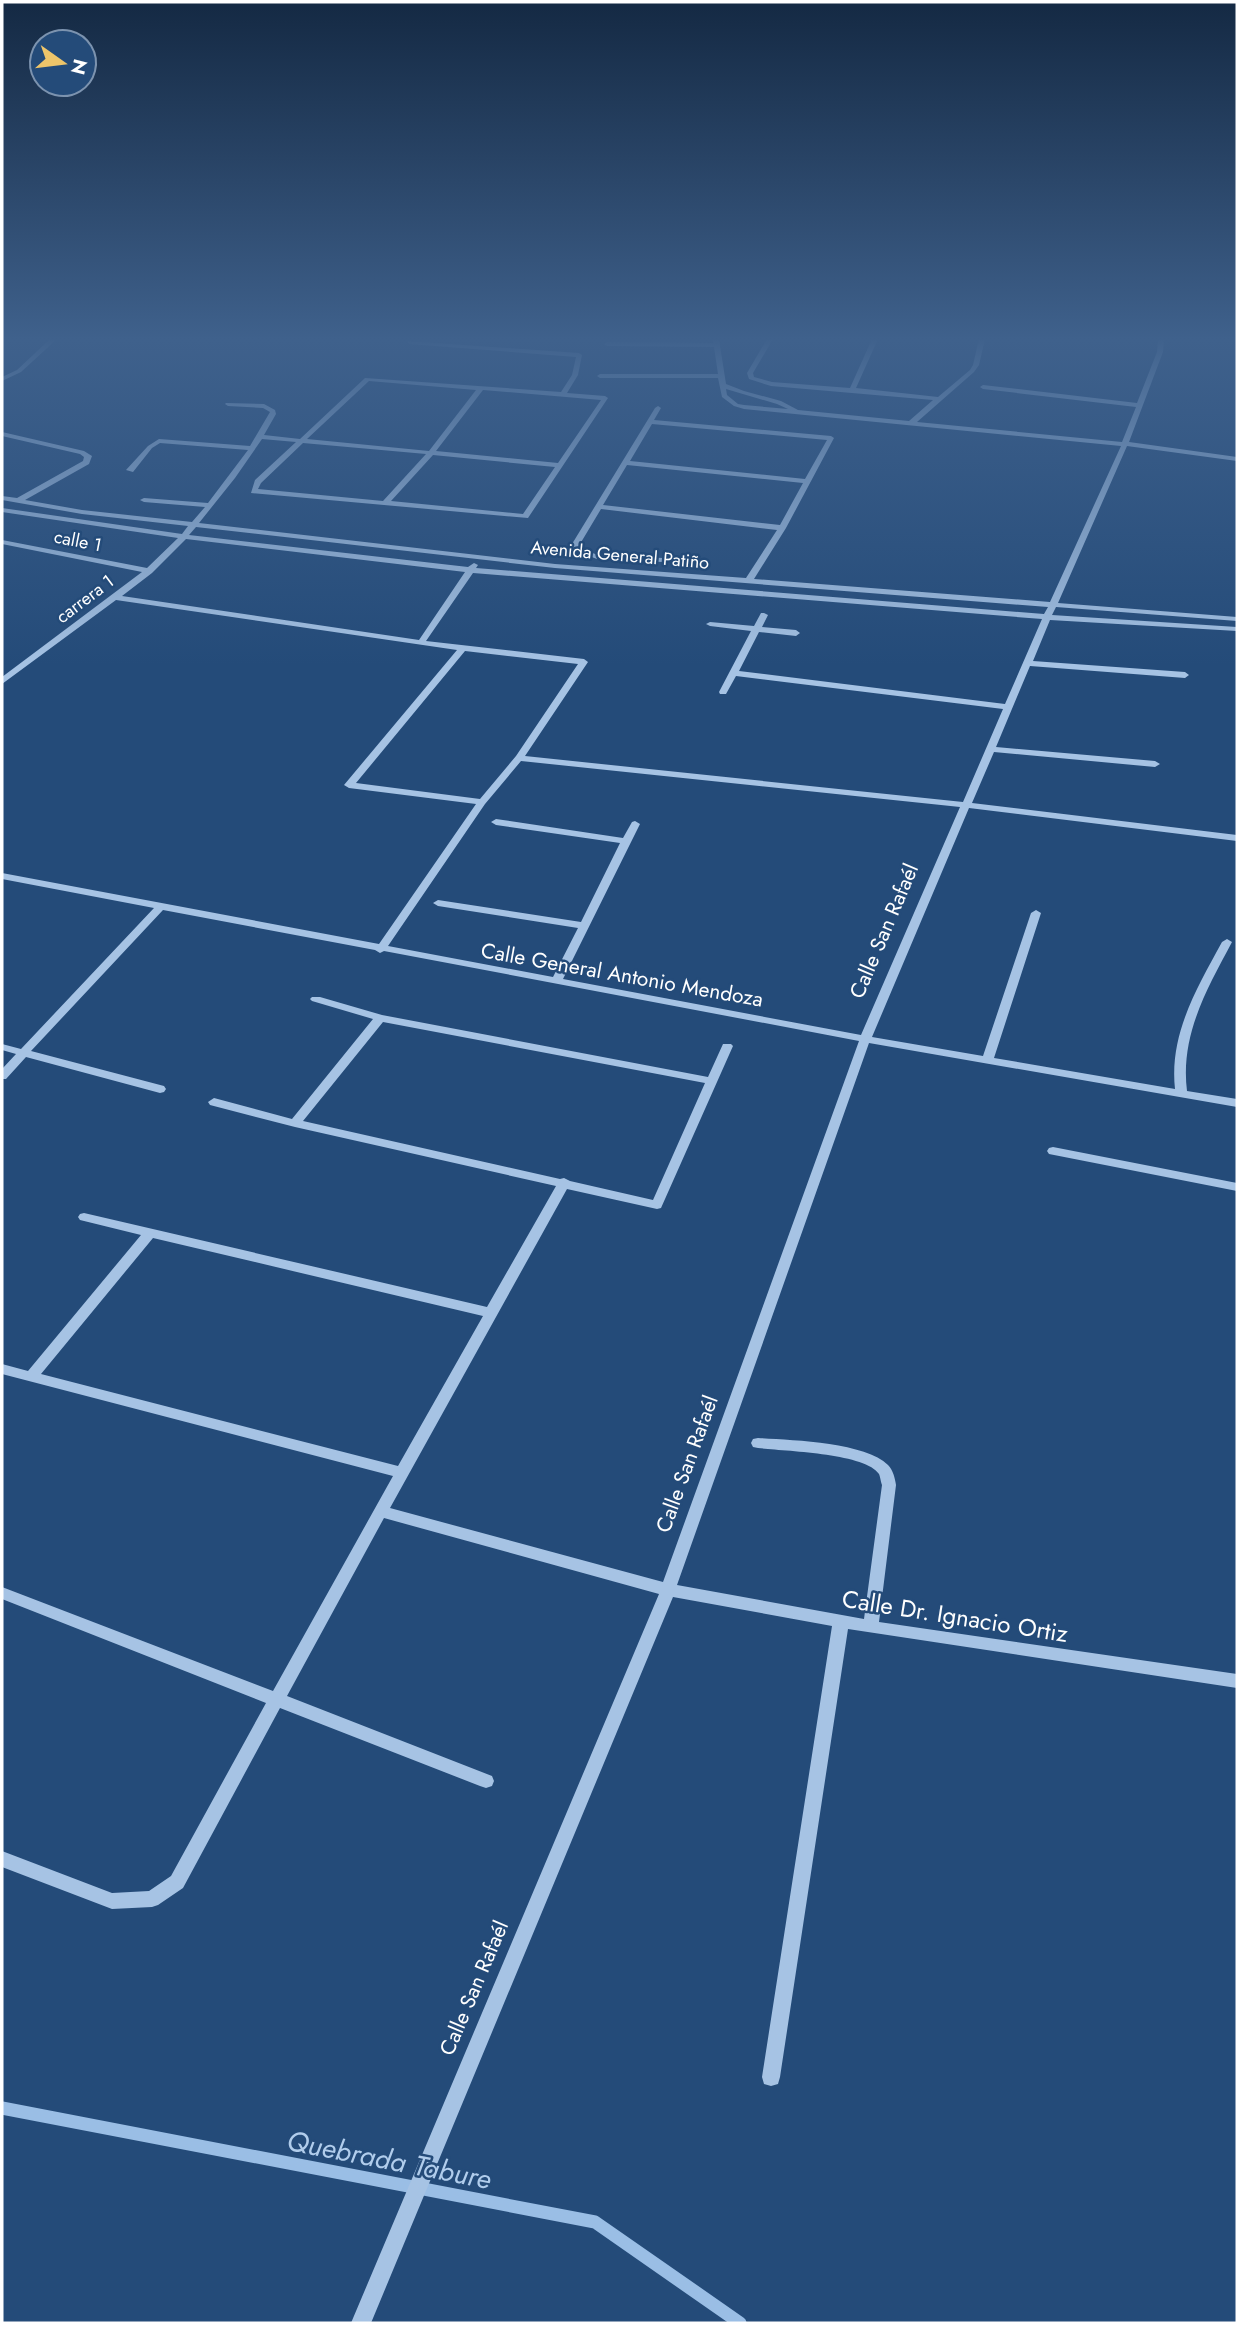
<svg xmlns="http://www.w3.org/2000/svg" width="1239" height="2325" font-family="Jost,sans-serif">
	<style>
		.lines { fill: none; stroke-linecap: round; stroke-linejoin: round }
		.stream { stroke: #9abee5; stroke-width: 13 }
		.minor { fill: #a6c3e4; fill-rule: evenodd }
		.labels { text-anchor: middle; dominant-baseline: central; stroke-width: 5; stroke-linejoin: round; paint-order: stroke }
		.far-street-label { font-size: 18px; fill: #fff; stroke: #244b79 }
		.street-label { font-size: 21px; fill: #fff; stroke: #244b79 }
		.near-street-label { font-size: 24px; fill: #fff; stroke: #244b79 }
		.near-water-label { font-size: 28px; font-style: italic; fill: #b1cdec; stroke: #244b79 }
	</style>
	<rect width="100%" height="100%" fill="#244b79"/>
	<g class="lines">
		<!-- stream -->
		<polyline class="stream" points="2,2108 595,2222 740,2323"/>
		<!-- minor -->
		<g class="minor">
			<polygon points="50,339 57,339 21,372 2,381 2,377 17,370"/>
			<path d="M713 339H719L726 384 744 391 781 401 798 410 909 421 933 400 771 386 749 379 747 373 767 339H773L753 373 754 377 772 382 850 388 872 339H878L856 388 938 397 970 370 973 365 979 339H985L979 365 974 372 917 422 1122 442 1136 407 983 389 980 387 983 385 1137 403 1157 352 1158 339H1164L1163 352 1129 442 1237 457V461L1127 446 1058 603 1237 617V621L1056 607 1052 615 1237 627V631L1050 620 1033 661 1185 672 1189 675 1185 678 1030 666 996 747 1155 761 1160 764 1155 767 994 752 972 803 1237 835V841L969 808 872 1037 983 1056 1031 913 1036 910 1041 913 994 1058 1175 1089C1169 1034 1197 988 1222 942L1227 939 1232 942C1207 989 1180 1035 1187 1091L1237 1099V1107L869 1043 677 1585 864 1619 882 1485C881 1483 880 1476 879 1474 866 1453 783 1451 758 1448L753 1447 751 1443 753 1439 758 1438C790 1440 865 1442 888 1465 893 1470 895 1478 896 1485L879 1622 1237 1674V1688L848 1629 780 2077 778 2084 771 2086 764 2084 762 2077 832 1626 673 1597 371 2323H351L659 1594 384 1518 287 1696 492 1776 494 1781 492 1786 486 1788 480 1786 280 1708 183 1888 158 1905 152 1907 112 1909 2 1867V1851L112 1893 149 1891 171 1876 266 1703 2 1599V1587L273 1691 393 1476 2 1374V1364L28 1371 141 1235 80 1220 78 1217 80 1214 84 1213 487 1307 556 1186 295 1127 210 1105 208 1102 214 1098 292 1119 373 1019 312 1001 310 999 312 997H320L382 1015 708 1077 723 1044H731L733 1046 661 1208 657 1209 567 1189 390 1508 663 1582 859 1041 384 951 380 953 375 950 163 910 31 1051 164 1086 166 1089 164 1092 160 1093 26 1057 6 1079H2V1069L16 1054 2 1050V1044L21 1049 154 908 2 879V873L379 944 476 804 349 788 344 785 457 650 116 600 2 684V677L142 572 2 544V540L147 568 178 538 2 512V508L182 534 188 526 82 514 2 500V496L17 498 83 461 84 457 80 454 2 436V432L84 451 92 456 89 464 25 500 82 510 192 522 205 507 144 502 140 500 144 498 208 503 248 450 160 443 152 448 133 472 126 470 148 446 159 439 250 446 270 412 263 408 228 406 225 404 226 403 264 404 275 410 276 414 264 435 300 439 365 378 561 392 572 375 576 357 409 344 407 341 579 353 582 355 578 375 567 393 605 396 608 398 528 518 251 493 255 480 296 442 262 439 235 478 199 523 555 564 746 578 777 530 601 509 580 544 581 549 598 555 663 558 667 560 663 562 597 559 573 550 572 544 655 408 658 406 661 408 654 420 831 436 834 438 786 528 754 579 1050 602 1121 446 744 409 734 406 722 397 718 378H600L597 376 600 374H718L714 347 607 346 604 344 607 342 713 343ZM369 381 476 390 429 451 307 439ZM726 389 777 404 788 409 744 405 738 404 727 395ZM483 390 601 400 558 463 436 451ZM652 424 827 440 805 479 630 461ZM303 443 426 454 383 501 258 489 261 483ZM433 455 555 467 523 514 391 501ZM627 465 803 483 780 525 603 505ZM196 527 555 568 1048 607 1044 614 476 568 478 565 474 563 468 567 189 535ZM186 539 465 572 419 640 122 596 152 573ZM473 573 1042 619 1005 704 739 671 759 632 796 636 800 633 796 630 762 627 768 615 764 613H761L754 626 710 622 706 624 710 626 751 631 719 692 720 694H726L736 676 1003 709 963 802 525 756 588 662 584 659 426 641ZM465 651 578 664 516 756 480 799 356 783ZM521 761 960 807 861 1035 563 979 640 824 635 821 632 822 623 838 496 819 491 822 496 825 620 843 581 922 438 900 433 903 438 906 578 928 553 977 388 946 485 804ZM383 1022 705 1083 653 1200 570 1181 564 1178 560 1179 303 1121ZM153 1238 483 1316 398 1466 41 1374Z"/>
			<polygon points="1053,1147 1237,1183 1237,1191 1049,1154 1047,1151 1049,1148"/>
		</g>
	</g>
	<!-- sky -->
	<linearGradient id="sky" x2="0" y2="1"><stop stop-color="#142943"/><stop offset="0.51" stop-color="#3f618c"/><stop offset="1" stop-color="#3f618c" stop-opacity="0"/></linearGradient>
	<rect width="1239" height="665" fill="url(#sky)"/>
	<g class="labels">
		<!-- far-street labels -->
		<g class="far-street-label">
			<text transform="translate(78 541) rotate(11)">calle 1</text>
			<text transform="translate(620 555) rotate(5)">Avenida General Patiño</text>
			<text transform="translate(85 599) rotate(-37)">carrera 1</text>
		</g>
		<!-- street labels -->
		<g class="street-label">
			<text transform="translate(884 931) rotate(-67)">Calle San Rafaél</text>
			<text transform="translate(622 975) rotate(10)">Calle General Antonio Mendoza</text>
			<text transform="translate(687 1464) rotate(-70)">Calle San Rafaél</text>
			<text transform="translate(474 1988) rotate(-67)">Calle San Rafaél</text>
		</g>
		<!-- near-street labels -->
		<g class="near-street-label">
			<text transform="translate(955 1616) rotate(9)">Calle Dr. Ignacio Ortiz</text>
		</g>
		<!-- near-water labels -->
		<g class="near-water-label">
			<text transform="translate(389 2160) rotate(11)">Quebrada Tabure</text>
		</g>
	</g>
	<!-- border -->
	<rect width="1239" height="2325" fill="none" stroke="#ffffff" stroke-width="7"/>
	<!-- north arrow -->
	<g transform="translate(63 63) rotate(104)"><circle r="33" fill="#244b79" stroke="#7c93af" stroke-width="2"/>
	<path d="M0-5L12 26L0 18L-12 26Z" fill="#eec56a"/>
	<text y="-10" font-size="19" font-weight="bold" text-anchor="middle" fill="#ffffff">N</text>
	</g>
</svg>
